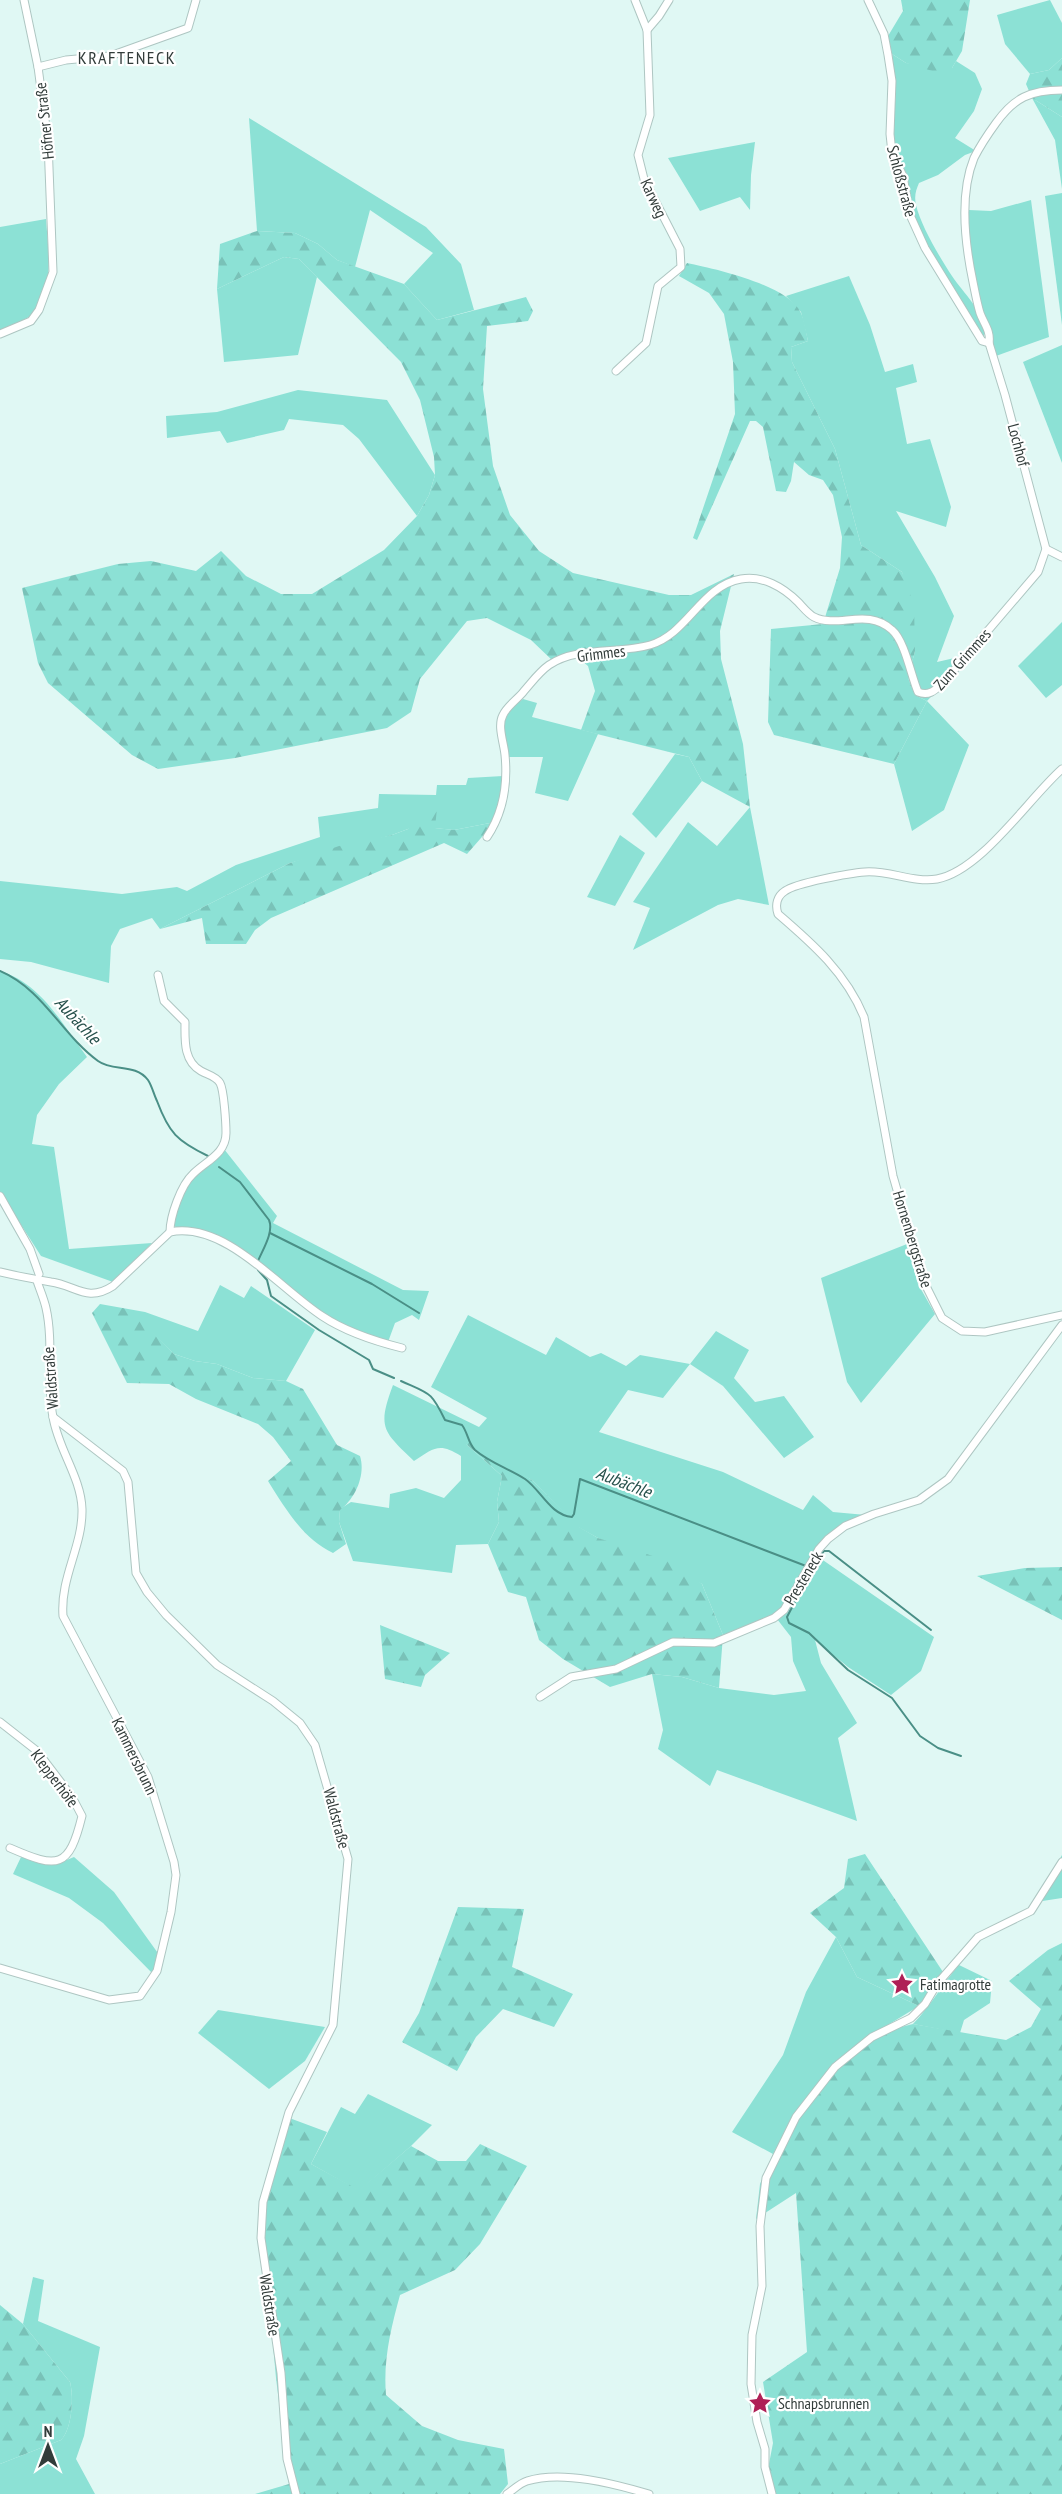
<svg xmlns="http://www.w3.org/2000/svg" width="1062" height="2494" font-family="'PT Sans Narrow',sans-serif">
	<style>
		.green { fill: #8ce1d5 }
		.forest { fill: url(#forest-firs) }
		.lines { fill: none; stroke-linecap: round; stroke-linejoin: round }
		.stream { stroke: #4a8f86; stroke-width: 2 }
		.minor-casing { stroke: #aec6c2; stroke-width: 9 }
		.minor { stroke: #fff; stroke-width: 7 }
		.labels { text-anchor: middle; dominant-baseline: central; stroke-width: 4.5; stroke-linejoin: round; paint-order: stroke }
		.street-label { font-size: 16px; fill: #323c3a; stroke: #fff }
		.poi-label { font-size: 16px; fill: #323c3a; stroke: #fff; text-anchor: start }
		.neighbourhood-label { font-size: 18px; letter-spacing: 1.5px; fill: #323c3a; stroke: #fff }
		.water-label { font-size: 18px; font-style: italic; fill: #26504b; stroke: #fff }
	</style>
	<defs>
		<pattern id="forest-firs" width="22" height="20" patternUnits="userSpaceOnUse" patternTransform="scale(1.5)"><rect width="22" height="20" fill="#8ce1d5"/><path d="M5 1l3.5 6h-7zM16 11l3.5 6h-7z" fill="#79c2b8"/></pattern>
	</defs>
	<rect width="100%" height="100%" fill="#e0f8f4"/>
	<!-- green -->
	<g class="green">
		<polygon points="1050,0 1062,23 1062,58 1049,70 1030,74 1005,44 997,15"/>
		<path d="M892 54 906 63 952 68 956 61 975 73 982 89 974 111 955 138 976 151 965 155 938 175 919 183C916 190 914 196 916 205 921 226 940 258 952 276 964 294 987 314 984 337L928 248 911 213 907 177 895 151 893 134 896 89Z"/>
		<polygon points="1032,98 1062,117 1062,189 1055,140"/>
		<polygon points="249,118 426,227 461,264 474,310 437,320 404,284 433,253 370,210 355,267 337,260 318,244 295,233 257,231"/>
		<polygon points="755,142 751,175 750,210 740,197 700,211 668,158"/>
		<polygon points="1062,193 1062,325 1045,196"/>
		<path d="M1031 200 1049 337 996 356C993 337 987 328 982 311 973 278 968 244 969 210L991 211Z"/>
		<path d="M46 219C48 249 55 287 34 312 27 321 10 325 0 330V227Z"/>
		<polygon points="284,257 299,259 317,277 298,355 224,362 217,289"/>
		<polygon points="849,276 870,325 885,372 913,364 917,382 896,388 907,444 930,439 951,507 946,527 896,511 935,577 954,616 937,662 972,654 927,701 969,745 944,810 912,831 894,764 927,701 915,695 908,678 915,651 902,572 861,545 835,449 792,362 791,347 808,341 801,312 786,296"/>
		<polygon points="1062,345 1062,463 1023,362"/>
		<polygon points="298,390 387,400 435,475 429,495 417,516 359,439 343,425 289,419 284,430 227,443 220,431 167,438 166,416 217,412"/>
		<polygon points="1062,622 1062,685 1046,698 1018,666"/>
		<path d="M523 699 537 703 532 717 598 734 568 801 535 793 543 757H508C503 728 498 718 523 699Z"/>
		<polygon points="675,754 689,757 702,781 656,838 632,814"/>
		<polygon points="503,776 500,807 495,822 454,830 434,828 436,809 408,829 392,835 290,863 160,929 152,918 120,929 111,946 109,983 31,962 0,959 0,881 122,894 177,887 187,891 236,865 320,837 318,817 378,808 379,794 436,795 437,785 466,785 468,778"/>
		<polygon points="750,807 769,905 738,899 718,905 633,950 650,908 633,902 688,822 717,846"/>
		<polygon points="620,835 645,853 615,906 587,897"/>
		<path d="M0 971C42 984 62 1024 87 1057L59 1084 37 1115 32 1144 54 1147 69 1249 152 1243 113 1282 41 1256 0 1192Z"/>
		<path d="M224 1149 277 1216 273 1223 403 1290 429 1291 419 1320 412 1315 395 1323 388 1342 340 1323 319 1311 263 1266 198 1231 185 1228 176 1229C169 1213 185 1187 196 1174 201 1170 207 1167 212 1163 216 1159 220 1154 224 1149Z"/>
		<polygon points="907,1244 918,1284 935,1314 861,1403 847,1382 821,1278"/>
		<polygon points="220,1285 244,1298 251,1286 315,1330 286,1381 253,1378 217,1364 195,1361 174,1354 145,1326 145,1312 198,1331"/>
		<path d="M468 1315 546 1355 556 1337 590 1357 601 1353 626 1366 640 1355 690 1364 716 1331 749 1350 734 1378 755 1402 784 1396 814 1437 784 1458 723 1386 690 1364 663 1398 628 1390 599 1432 723 1472 803 1510 813 1495 833 1512 866 1515 828 1537 784 1608C765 1620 743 1626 723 1635L702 1584 598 1538 578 1527 532 1480 466 1444 502 1476 497 1502 499 1522 488 1544 456 1545 452 1573 353 1561 339 1522 340 1509 351 1502 389 1508 390 1494 416 1488 444 1498 461 1480V1456C439 1442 434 1448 414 1461 383 1431 377 1428 393 1385L479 1427 487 1418 431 1387Z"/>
		<polygon points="817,1556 934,1637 921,1671 891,1695 848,1667 815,1640 821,1663 857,1723 838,1738 857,1821 717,1770 710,1786 658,1749 663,1730 652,1674 682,1677 719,1688 774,1695 806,1691 793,1661 791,1637 777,1619 791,1606"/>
		<polygon points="1062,1855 1062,1898 1036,1902"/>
		<path d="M21 1857C41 1862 55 1866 74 1857L114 1892 160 1956 152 1973 103 1923 69 1898 13 1874Z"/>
		<polygon points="836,1937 857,1977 919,2006 873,2034 796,2112 773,2154 732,2132 783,2055 806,1992"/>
		<path d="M959 1965 992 1981 990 2003 964 2020 960 2033 913 2024C931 2006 942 1984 959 1965Z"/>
		<polygon points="218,2010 325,2027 305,2061 269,2089 198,2033"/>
		<polygon points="368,2094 432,2125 411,2146 359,2191 311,2164 341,2107 355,2114"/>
		<path d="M33 2277 44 2280 38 2321 100 2347 84 2436 76 2459 95 2494H0V2464L61 2440C72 2429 74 2397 70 2382L23 2324Z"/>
	</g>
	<!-- forest -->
	<g class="forest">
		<polygon points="901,0 970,0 962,51 952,68 939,73 906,63 892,54 888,36 903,11"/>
		<polygon points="1062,58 1062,117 1032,98 1026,84 1030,74 1049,70"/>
		<polygon points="257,231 295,233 318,244 337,260 404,284 437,320 526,297 533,311 528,321 487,326 483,389 493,466 510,515 539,551 573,573 669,595 691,595 734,574 720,631 721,659 743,744 750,807 702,781 689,757 581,730 595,691 588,666 571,652 553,661 531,640 487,618 467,621 420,679 411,712 387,728 235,758 158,769 132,755 48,683 38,663 22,588 118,564 151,561 196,571 221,551 246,576 281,594 312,594 384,550 417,516 429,495 435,475 434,457 420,400 401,362 299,259 284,257 217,289 220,244"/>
		<path d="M687 263C716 269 788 285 801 313 805 322 806 332 808 341L791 347 792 362 835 449 861 545 902 572 914 605 915 651 908 678 915 695 927 701 894 764 774 735 768 722 771 629 823 624 840 568 842 537 833 495 823 480 809 475 794 462 791 481 786 492 776 491 763 427 756 421H750L697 540 693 538 735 414 733 362 724 314 709 293 679 276Z"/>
		<polygon points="437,808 435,828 454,830 495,822 467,854 444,843 271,918 255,930 246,944 206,944 202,918 160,929 290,863 339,846 392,835 408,829 418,812"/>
		<path d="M100 1304 145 1312 146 1326 174 1354 195 1361 217 1364 253 1378 286 1381 303 1389 337 1445 360 1456C366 1475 355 1499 340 1510L339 1522 346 1544 333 1553C303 1539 285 1508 268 1481L291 1461 273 1437 258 1424 196 1399 169 1384 127 1383 92 1313Z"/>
		<polygon points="465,1443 473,1443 532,1480 579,1527 598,1538 671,1562 702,1584 723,1635 719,1688 682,1677 652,1674 610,1687 563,1659 539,1640 526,1597 508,1592 488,1544 499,1522 497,1502 502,1476"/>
		<polygon points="1062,1567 1062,1620 977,1576 1025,1568"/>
		<polygon points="380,1625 450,1653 425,1675 421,1687 385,1679"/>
		<polygon points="865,1854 943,1972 919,2006 857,1977 836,1937 810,1913 844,1888 848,1859"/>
		<polygon points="458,1907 524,1909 512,1967 573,1994 554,2027 503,2009 476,2037 457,2071 402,2042 419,2013"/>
		<polygon points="1062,1943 1062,2494 775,2494 768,2469 773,2443 763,2382 807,2352 796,2193 756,2219 760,2184 773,2154 796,2112 835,2062 873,2034 913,2024 1006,2040 1031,2027 1041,2009 1009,1981 1048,1950"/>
		<path d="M284 2116 327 2132 311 2164 359 2190 411 2146 438 2161H466L480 2144 527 2166 480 2244 455 2270 400 2295C391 2328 383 2360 386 2395L422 2426 458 2440 504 2449 508 2484 500 2494H255L289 2484 276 2378 263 2232 272 2165Z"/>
		<path d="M0 2305 23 2324 70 2382C74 2397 72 2429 61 2440L0 2464Z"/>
	</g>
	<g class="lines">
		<!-- stream -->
		<g class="stream">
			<path d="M0 971C44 990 61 1034 98 1061 113 1072 135 1063 148 1080 152 1086 154 1095 157 1101 169 1133 177 1141 208 1156"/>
			<path d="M219 1167 240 1182 269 1220C274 1232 263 1249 258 1261"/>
			<polyline points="270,1233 372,1284 419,1313"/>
			<polyline points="258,1270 267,1280 271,1296 319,1330 369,1360 373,1369 394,1378"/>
			<path d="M401 1381C430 1394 431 1391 445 1420L462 1425C468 1433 468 1443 475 1450 490 1463 508 1468 525 1479 541 1490 550 1515 572 1517L574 1514 580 1479 806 1566"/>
			<polyline points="931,1630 829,1551 824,1551 813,1567 787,1617 789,1623 809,1633 848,1670 892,1698 920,1736 938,1748 961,1756"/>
		</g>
		<!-- minor casing -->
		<g class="minor-casing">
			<g id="minor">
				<polyline points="24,0 38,67"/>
				<polyline points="868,0 884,34 888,55 892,81 890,134 892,153 903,176 910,215 925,248 982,341 989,343"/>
				<polyline points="647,30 659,16 669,0"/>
				<polyline points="0,334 31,321 39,310 53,272 48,142 38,67 66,60 110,56 188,28 196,0"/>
				<polyline points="616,371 646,343 658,286 681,267 680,249 644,179 638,155 650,115 647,30 635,0"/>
				<polyline points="1046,549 1062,557"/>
				<path d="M1062 769C1029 798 981 871 937 879 913 883 889 870 865 872 850 873 796 883 785 891 777 896 775 905 778 914 813 944 846 973 864 1017L893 1176 923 1280 942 1318 962 1331 985 1332 1062 1315"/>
				<path d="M487 837C503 813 508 785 505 755 504 743 497 726 503 715 507 706 518 699 524 691 532 682 539 672 549 665 577 646 619 654 650 645 688 634 701 586 741 579 762 575 783 587 798 602 802 606 808 614 814 617 838 629 867 607 892 630 905 641 911 676 918 692 930 697 936 689 944 682L1038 572 1046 549 1005 395 989 343C991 331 984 324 980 313 977 303 975 292 973 282 965 244 959 195 974 158 980 146 988 134 996 123 1014 98 1030 90 1062 90"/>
				<path d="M158 975 164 1001 185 1022C185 1039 183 1061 201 1071 208 1075 216 1076 220 1083 224 1090 226 1124 226 1133 226 1154 206 1161 193 1174 181 1185 170 1216 170 1232"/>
				<polyline points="0,1196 30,1249 39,1274"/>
				<path d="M0 1272C17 1276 33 1279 51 1282 75 1285 87 1303 113 1286L170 1232C225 1221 279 1288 322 1316 346 1332 374 1341 402 1348"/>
				<polyline points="53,1417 123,1471 128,1482 136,1573 147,1592 166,1615 217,1665 273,1701 300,1723 315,1745 348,1859 333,2025 289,2112 263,2202 261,2238 281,2373 287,2459 296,2494"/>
				<polyline points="540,1697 571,1677 616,1669 673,1642 714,1643 774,1618 784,1610 819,1549 828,1539 845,1526 874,1514 919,1500 948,1479 1062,1325"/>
				<path d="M0 1722 37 1751 72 1797 82 1816C69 1869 58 1869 10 1848"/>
				<path d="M0 1968 109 2000 140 1996 157 1971 171 1912 176 1875 174 1862 148 1777 63 1616C60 1577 83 1546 82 1509 81 1477 58 1449 53 1417 46 1382 54 1343 46 1308 44 1299 40 1290 37 1281"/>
				<path d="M507 2494C513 2490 520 2483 527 2481 562 2470 615 2484 649 2494"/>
				<polyline points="772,2494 765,2467 765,2449 757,2422 751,2384 752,2335 762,2286 760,2226 766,2178 796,2117 835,2067 872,2037 911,2018 925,2004 937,1984 978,1937 1031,1911 1062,1862"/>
			</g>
		</g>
		<!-- minor -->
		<use href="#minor" class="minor"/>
	</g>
	<!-- icons -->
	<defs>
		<g id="sight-bare" transform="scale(1.8)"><path d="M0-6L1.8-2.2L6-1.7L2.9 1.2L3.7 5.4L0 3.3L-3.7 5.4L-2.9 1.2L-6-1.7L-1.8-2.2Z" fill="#af2056" stroke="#fff" stroke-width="2.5" paint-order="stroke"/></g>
	</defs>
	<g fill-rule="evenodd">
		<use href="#sight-bare" x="902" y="1984"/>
		<use href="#sight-bare" x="760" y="2403"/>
	</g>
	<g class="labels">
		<!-- street labels -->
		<g class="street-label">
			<text transform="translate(44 121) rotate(-96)">Höfner Straße</text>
			<text transform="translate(902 181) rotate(75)">Schloßstraße</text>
			<text transform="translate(654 198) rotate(65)">Karweg</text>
			<text transform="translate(1019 445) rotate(75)">Lochhof</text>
			<text transform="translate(601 653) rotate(-7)">Grimmes</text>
			<text transform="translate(962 659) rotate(-48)">Zum Grimmes</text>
			<text transform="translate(913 1239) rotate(73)">Hornenbergstraße</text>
			<text transform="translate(50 1378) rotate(-94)">Waldstraße</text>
			<text transform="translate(803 1578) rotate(-59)">Presteneck</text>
			<text transform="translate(135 1756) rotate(64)">Kammersbrunn</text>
			<text transform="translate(55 1778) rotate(53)">Klepperhöfe</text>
			<text transform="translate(337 1818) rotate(75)">Waldstraße</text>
			<text transform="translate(270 2305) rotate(81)">Waldstraße</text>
		</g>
		<!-- poi labels -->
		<g class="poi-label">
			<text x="920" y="1984">Fatimagrotte</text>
			<text x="778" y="2403">Schnapsbrunnen</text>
		</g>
		<!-- neighbourhood labels -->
		<g class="neighbourhood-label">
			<text x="127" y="57">KRAFTENECK</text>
		</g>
		<!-- water labels -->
		<g class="water-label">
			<text transform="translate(78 1020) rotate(47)">Aubächle</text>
			<text transform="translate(624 1482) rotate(21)">Aubächle</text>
		</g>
	</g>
	<!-- north arrow -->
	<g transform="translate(48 2446)" stroke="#ffffff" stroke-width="4.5" paint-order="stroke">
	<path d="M0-4.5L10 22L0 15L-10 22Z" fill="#323c3a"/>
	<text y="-9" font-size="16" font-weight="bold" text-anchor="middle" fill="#323c3a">N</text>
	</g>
</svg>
